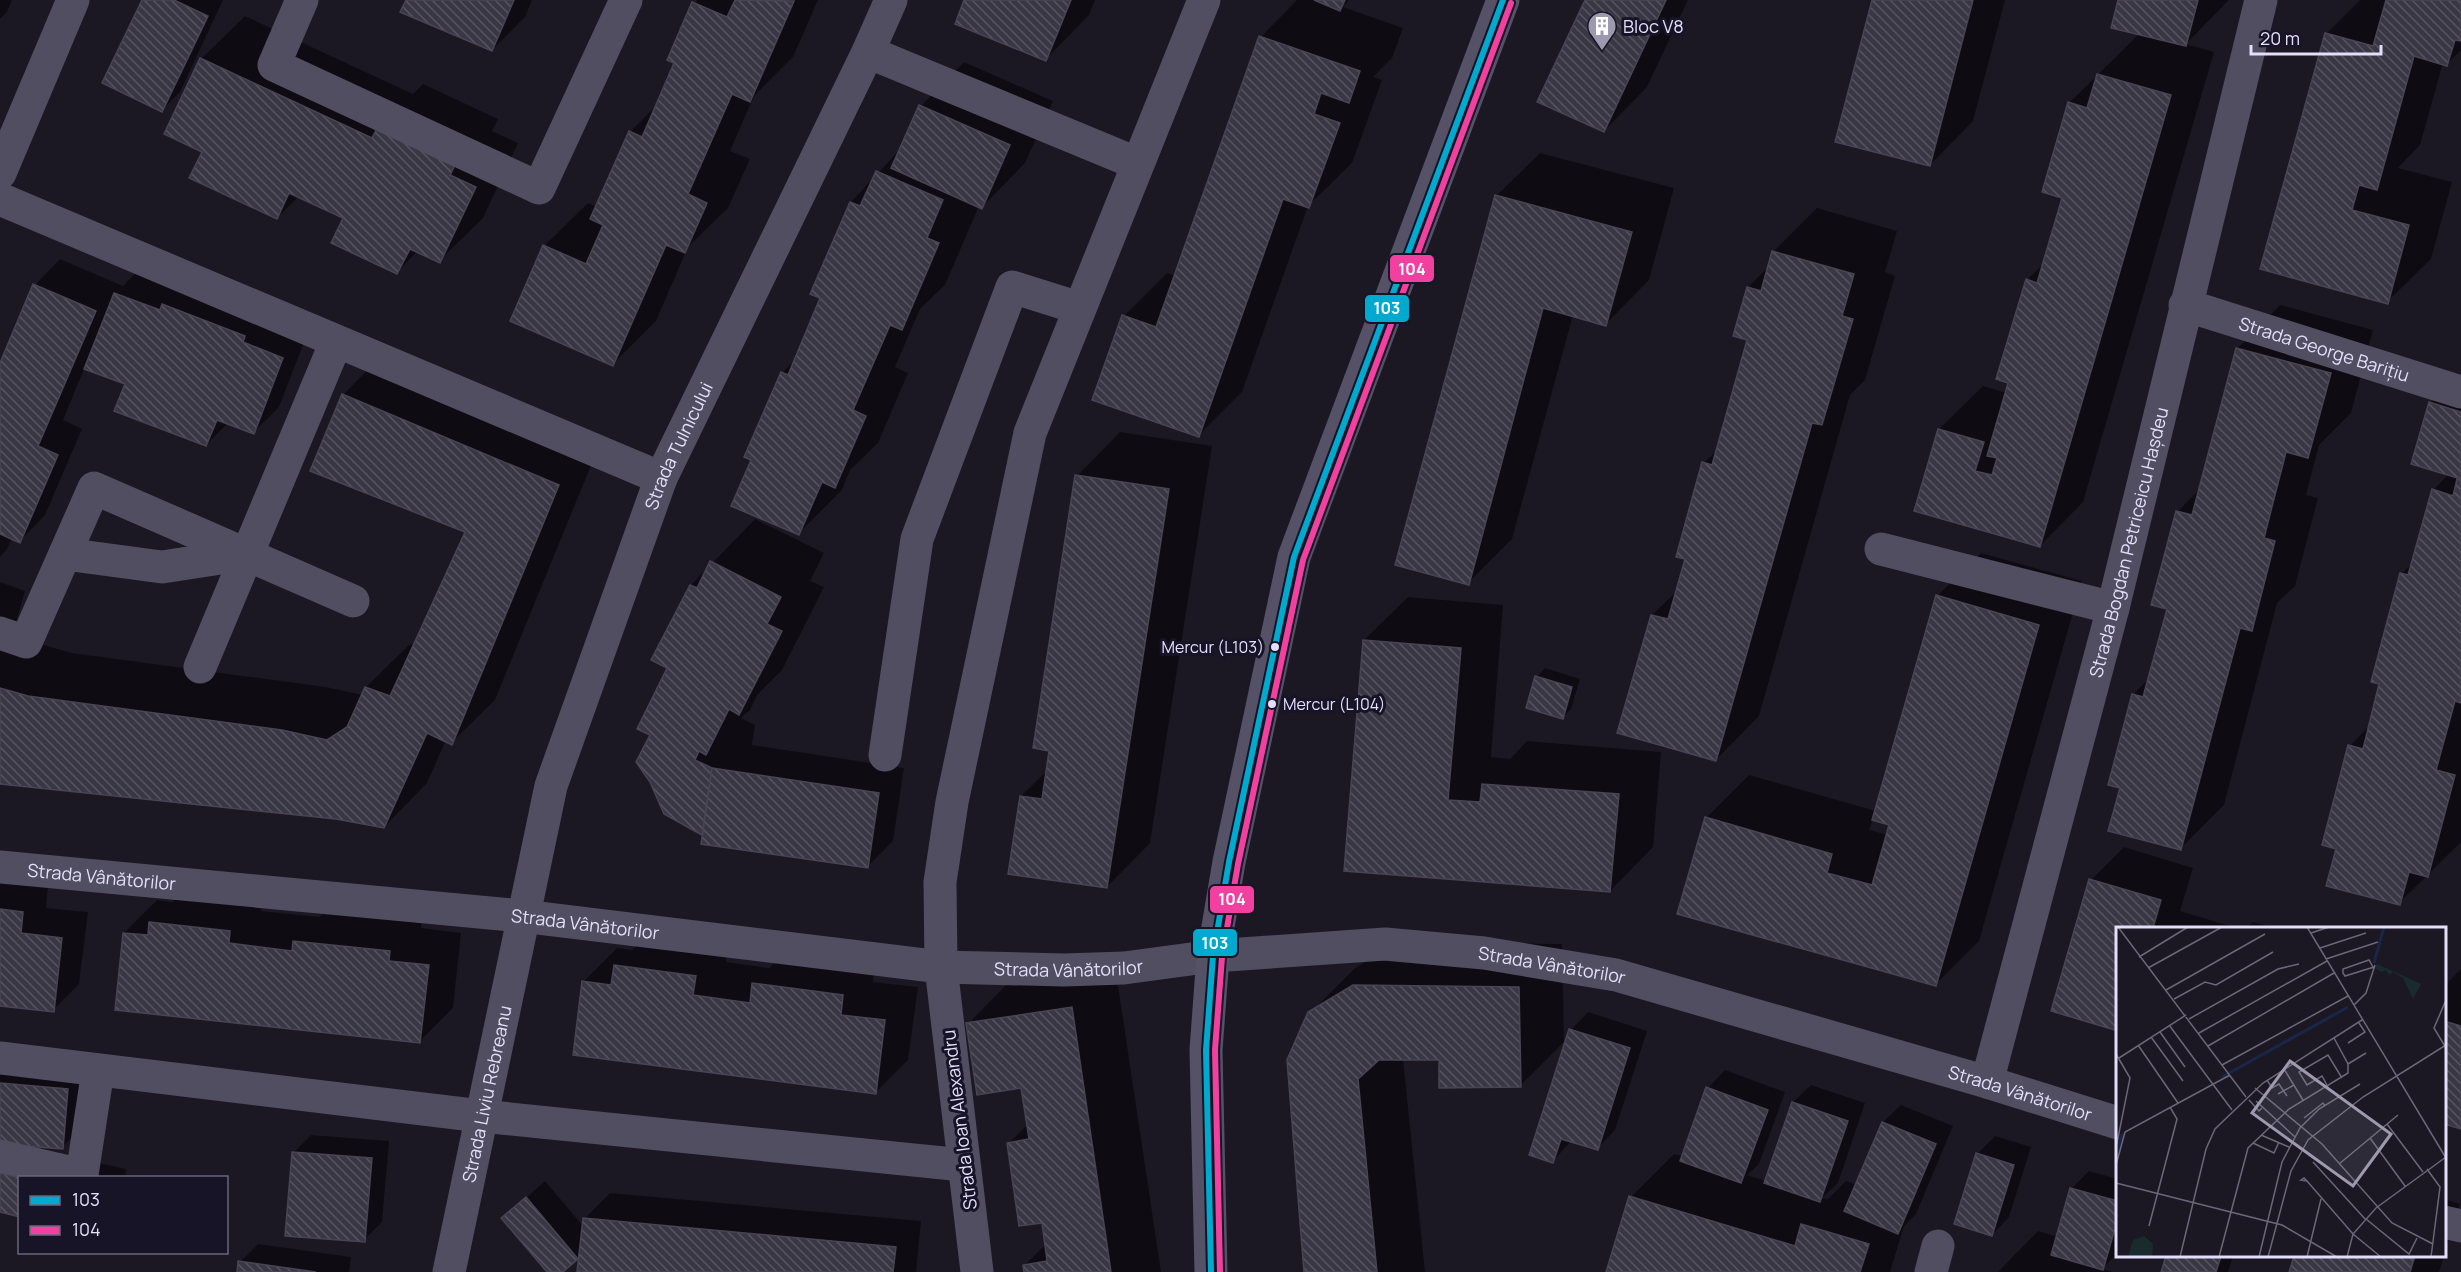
<svg xmlns="http://www.w3.org/2000/svg" width="2461" height="1272" font-family="Manrope,sans-serif">
	<style>
		.shadow { fill: #0007; fill-rule: evenodd }
		.building { fill: url(#building-back-hatch); stroke: #484454; stroke-width: 1.5 }
		.lines { fill: none; stroke-linecap: round; stroke-linejoin: round }
		.street { stroke: #514e61; stroke-width: 33 }
		.secondary { stroke: #555267; stroke-width: 33 }
		.bus-1-casing { stroke: #181427; stroke-width: 10 }
		.bus-2-casing { stroke: #181427; stroke-width: 10 }
		.bus-1 { stroke: #00a9ce; stroke-width: 6 }
		.bus-2 { stroke: #f240a1; stroke-width: 6 }
		.bus-dot { fill: #e3defa; stroke: #181427; stroke-width: 2 }
		.labels { text-anchor: middle; dominant-baseline: central; stroke-width: 6; stroke-linejoin: round; paint-order: stroke }
		.bus-label { font-size: 16px; fill: #e3defa; stroke: #181427; text-anchor: end }
		.poi-label { font-size: 18px; fill: #e3defa; stroke: #181427; text-anchor: start }
		.street-label { font-size: 18px; fill: #e3defa; stroke: #181427 }
		.inset-river { fill: none; stroke: #182747; stroke-width: 3 }
		.inset-road { fill: none; stroke: #6b6779; stroke-width: 1.5 }
		.view { fill: #9d99af; fill-opacity: 0.15; stroke: #9d99af; stroke-width: 3 }
		.inset-edge { fill: none; stroke: #e3defa; stroke-width: 3 }
		.line-badge { stroke: #181427; stroke-width: 2 }
		.badge-label { font-size: 16px; text-anchor: middle; font-weight: bold; fill: #fff }
	</style>
	<defs>
		<pattern id="building-back-hatch" width="6" height="6" patternUnits="userSpaceOnUse" patternTransform="scale(1.5)"><rect width="6" height="6" fill="#3a3744"/><path d="M-1 5l2 2M0 0l6 6M5-1l2 2" fill="none" stroke="#565460"/></pattern>
	</defs>
	<rect width="100%" height="100%" fill="#1b1823"/>
	<!-- shadow -->
	<g class="shadow">
		<polygon points="0,0 12,0 7,12 0,19"/>
		<polygon points="143,0 223,0 180,92 162,110"/>
		<polygon points="407,0 532,0 525,17 492,50"/>
		<polygon points="697,0 818,0 793,57 754,96 730,151 750,159 728,208 688,247 656,321 613,364 544,246 588,203 597,207 630,132 658,104 676,62"/>
		<polygon points="966,0 1095,0 1089,15 1046,59"/>
		<polygon points="1297,0 1349,0 1343,7 1403,28 1392,58 1373,77 1382,80 1352,163 1308,206 1242,392 1199,435 1124,316 1167,273 1176,276 1261,37"/>
		<polygon points="1586,0 1688,0 1647,87 1604,131"/>
		<polygon points="1874,0 2005,0 1973,121 1930,165"/>
		<polygon points="2120,0 2229,0 2186,44 2214,52 2083,502 2040,546 1916,510 1939,429 1983,386 2007,393 2027,280 2044,263 2063,197 2069,103 2140,33"/>
		<polygon points="2360,0 2461,0 2461,50 2447,64 2443,63 2420,145 2398,168 2452,182 2431,259 2387,302 2262,268 2326,34"/>
		<polygon points="245,16 413,94 423,84 498,119 492,131 518,143 483,218 439,261 418,251 397,272 345,217 299,196 277,218 204,151 201,59"/>
		<polygon points="964,62 1053,101 1025,163 982,207 979,206 945,285 920,309 895,367 908,373 878,443 850,470 842,490 799,533 753,459 782,373 797,358 822,297 851,202 903,146 921,106"/>
		<polygon points="1540,153 1674,188 1649,280 1606,324 1573,315 1512,539 1468,583 1496,196"/>
		<polygon points="1817,208 1897,231 1885,272 1895,276 1865,380 1850,395 1759,716 1716,760 1652,615 1678,590 1687,558 1704,463 1718,449 1749,339 1748,287 1770,265 1774,251"/>
		<polygon points="60,259 123,286 141,267 308,332 279,407 253,433 228,423 206,445 127,383 85,367 63,420 82,429 45,515 20,541 12,538 7,549 0,557 0,366 35,285"/>
		<polygon points="2280,305 2373,330 2351,413 2319,445 2306,495 2318,498 2295,586 2277,603 2224,805 2181,848 2121,787 2133,695 2150,677 2169,608 2177,512 2200,489 2237,349"/>
		<polygon points="386,351 601,441 495,700 451,743 446,740 427,783 384,827 336,817 0,782 0,582 25,591 12,636 72,653 326,687 363,695 366,687 410,644 414,646 467,532 343,395"/>
		<polygon points="2448,385 2461,389 2461,842 2399,903 2338,848 2350,746 2370,725 2381,683 2401,574 2414,562 2433,490 2449,474 2430,403"/>
		<polygon points="1120,432 1212,446 1150,843 1107,887 1021,796 1048,770 1077,476"/>
		<polygon points="755,519 824,553 810,581 824,587 782,670 757,695 750,710 741,718 755,725 752,745 904,768 893,841 867,867 705,830 702,833 652,734 691,585"/>
		<path d="M1981 553 2082 581 1979 941 1935 985 1706 818 1749 775 1876 811 1937 596ZM1873 819 1891 824 1888 835 1869 830Z"/>
		<polygon points="1408,597 1503,605 1491,757 1510,759 1527,741 1661,752 1653,847 1610,891 1346,870 1364,640"/>
		<polygon points="1545,668 1580,679 1571,709 1562,718 1537,677"/>
		<polygon points="2124,847 2193,868 2180,911 2237,928 2118,928 2091,880"/>
		<polygon points="0,880 48,886 46,908 88,912 79,984 53,1010 0,1004"/>
		<polygon points="184,890 263,898 261,911 319,917 328,909 422,919 421,928 461,933 453,1008 420,1041 124,933 157,900 172,902"/>
		<polygon points="2253,922 2275,928 2246,928"/>
		<polygon points="649,933 728,944 726,962 769,968 787,951 875,962 873,982 918,987 908,1060 875,1093 584,981 617,948 632,950"/>
		<polygon points="1397,942 1562,944 1564,1042 1520,1086 1441,1059 1403,1059 1425,1272 1306,1272 1310,1013 1354,969"/>
		<polygon points="1115,965 1161,1272 1026,1272 1025,1265 1046,1244 1043,1222 1008,1144 1028,1124 1023,1087 968,1024 1011,980"/>
		<polygon points="2461,969 2461,1128 2444,1123 2444,986"/>
		<polygon points="1588,1012 1647,1031 1615,1130 1598,1148 1572,1140 1553,1161 1571,1030"/>
		<polygon points="0,1065 85,1071 80,1130 62,1147 21,1146 126,1169 125,1178 20,1178 20,1215 0,1211"/>
		<polygon points="1725,1070 1785,1092 1759,1164 1747,1175 1766,1181 1793,1102 1811,1085 1865,1103 1838,1183 1822,1198 1828,1199 1846,1181 1857,1185 1883,1122 1901,1105 1953,1126 1916,1214 1904,1226 1890,1272 1608,1272 1631,1197 1674,1154 1683,1156 1708,1088"/>
		<polygon points="311,1135 389,1141 382,1222 364,1240 293,1153"/>
		<polygon points="1995,1136 2031,1147 2009,1217 1992,1235 1977,1154"/>
		<polygon points="2089,1171 2118,1179 2118,1253 2102,1269 2113,1272 1998,1272 2038,1231 2058,1237 2072,1188"/>
		<polygon points="545,1181 584,1227 584,1219 610,1193 921,1221 916,1272 579,1272 581,1255 561,1272 549,1272 503,1218"/>
		<polygon points="2444,1199 2460,1204 2444,1253"/>
		<polygon points="258,1244 351,1257 349,1272 238,1272 240,1262"/>
		<polygon points="2168,1256 2233,1256 2228,1272 2163,1272"/>
		<polygon points="2296,1256 2444,1256 2439,1272 2291,1272"/>
	</g>
	<!-- building -->
	<g class="building">
		<polygon points="142,0 174,0 208,16 162,112 102,83"/>
		<polygon points="406,0 514,0 492,51 400,12"/>
		<polygon points="735,0 794,1 750,102 732,94 688,194 707,203 685,253 666,245 613,366 510,321 543,245 586,264 603,225 590,219 629,131 642,137 674,63 667,60 692,2 727,17"/>
		<polygon points="964,0 1071,0 1046,61 955,24"/>
		<polygon points="1314,0 1345,0 1340,11"/>
		<polygon points="1585,0 1666,0 1604,132 1537,102"/>
		<polygon points="1872,0 1973,0 1930,166 1835,142"/>
		<polygon points="2118,0 2198,0 2186,46 2111,28"/>
		<polygon points="2386,0 2461,0 2461,41 2455,40 2447,66 2414,56 2377,190 2359,185 2352,210 2409,225 2388,304 2260,269 2325,33 2373,46"/>
		<polygon points="1259,36 1360,71 1349,103 1321,93 1314,114 1340,123 1309,208 1283,199 1199,437 1092,400 1122,315 1156,327"/>
		<polygon points="200,58 372,138 378,126 456,163 450,175 476,187 440,263 410,249 397,274 331,243 343,218 289,193 277,219 189,178 202,152 164,134"/>
		<polygon points="2097,74 2171,95 2040,547 1914,511 1938,429 1984,442 1975,471 1992,475 1997,458 1987,456 2008,383 1996,379 2026,279 2037,283 2062,198 2042,192 2068,102 2087,108"/>
		<polygon points="919,105 1010,145 982,209 891,168"/>
		<polygon points="876,171 943,200 927,238 939,243 902,330 890,325 853,410 866,416 835,488 822,482 799,535 731,506 751,460 744,457 781,372 788,375 820,298 810,294 850,202 860,206"/>
		<polygon points="1495,195 1632,232 1606,326 1543,308 1469,585 1395,565"/>
		<polygon points="1772,251 1854,274 1842,316 1853,319 1822,425 1812,423 1716,761 1617,733 1651,615 1668,619 1685,559 1676,557 1702,462 1712,465 1747,340 1733,336 1747,287 1761,291"/>
		<polygon points="33,284 96,311 38,446 58,455 20,543 0,534 0,363"/>
		<polygon points="114,293 160,310 162,304 245,336 243,342 283,358 254,434 217,420 206,446 114,411 125,384 84,369"/>
		<polygon points="2236,348 2331,373 2308,458 2286,452 2264,538 2275,541 2252,631 2240,628 2181,850 2108,831 2120,788 2108,785 2132,694 2143,697 2167,609 2151,605 2176,511 2192,515"/>
		<polygon points="342,394 559,485 452,745 427,733 384,828 336,819 0,784 0,688 28,696 282,730 327,740 347,727 365,687 390,696 465,532 310,471"/>
		<polygon points="2429,402 2461,412 2461,479 2411,464"/>
		<polygon points="1075,475 1169,489 1107,888 1008,874 1020,796 1042,799 1049,751 1033,748"/>
		<polygon points="2457,479 2461,480 2461,703 2455,701 2436,770 2455,775 2428,877 2409,872 2400,905 2326,886 2336,849 2322,845 2348,745 2363,749 2379,684 2371,682 2400,573 2408,575 2432,489 2453,496"/>
		<polygon points="710,561 781,597 767,624 782,631 739,715 729,709 706,755 699,751 695,760 712,768 702,835 664,814 650,782 636,762 650,735 637,729 667,668 651,660 690,585 697,588"/>
		<polygon points="1936,595 2039,625 1936,986 1677,914 1705,817 1832,854 1827,873 1872,885 1889,825 1872,820"/>
		<polygon points="1363,640 1461,648 1448,800 1480,802 1482,784 1619,794 1610,892 1344,871"/>
		<polygon points="1535,676 1572,687 1563,719 1526,708"/>
		<polygon points="712,768 879,793 868,868 701,844"/>
		<polygon points="2089,879 2161,900 2153,928 2118,928 2118,1031 2051,1011"/>
		<polygon points="0,909 23,912 21,933 62,938 54,1012 0,1006"/>
		<polygon points="149,922 230,931 229,943 292,951 293,941 390,951 389,961 429,965 420,1043 115,1010 123,933 148,935"/>
		<polygon points="614,965 696,976 693,995 750,1003 752,983 843,995 841,1015 885,1020 876,1094 573,1055 582,981 611,985"/>
		<polygon points="1353,985 1519,987 1521,1087 1439,1088 1439,1060 1379,1060 1358,1079 1377,1272 1304,1272 1287,1060 1308,1012"/>
		<polygon points="1072,1007 1111,1272 1024,1272 1023,1265 1047,1261 1042,1223 1019,1226 1007,1143 1029,1139 1021,1088 977,1095 966,1023"/>
		<polygon points="2444,1021 2461,1026 2461,1129 2444,1124"/>
		<polygon points="1569,1029 1630,1048 1598,1150 1561,1139 1553,1163 1529,1155"/>
		<polygon points="0,1083 68,1089 63,1149 0,1144"/>
		<polygon points="1706,1087 1768,1110 1741,1183 1680,1161"/>
		<polygon points="1792,1102 1848,1121 1820,1202 1764,1183"/>
		<polygon points="1882,1122 1936,1144 1898,1234 1844,1211"/>
		<polygon points="292,1152 372,1158 365,1242 285,1236"/>
		<polygon points="1976,1153 2014,1165 1992,1236 1954,1224"/>
		<polygon points="0,1173 21,1178 20,1217 0,1212"/>
		<polygon points="2070,1188 2118,1201 2118,1218 2103,1270 2051,1255"/>
		<polygon points="1629,1196 1795,1246 1801,1224 1869,1244 1860,1272 1606,1272"/>
		<polygon points="526,1197 578,1259 563,1272 547,1272 501,1218"/>
		<polygon points="583,1218 896,1247 893,1272 577,1272"/>
		<polygon points="2166,1256 2221,1256 2216,1272 2161,1272"/>
		<polygon points="2294,1256 2415,1256 2410,1272 2289,1272"/>
		<polygon points="238,1261 316,1272 237,1272"/>
	</g>
	<g class="lines">
		<!-- street -->
		<g class="street">
			<polyline points="302,0 274,65 539,188 626,0"/>
			<polyline points="868,52 1136,163"/>
			<polyline points="0,173 73,0"/>
			<polyline points="0,199 661,478"/>
			<path id="s1" d="M2185 305 2461 392"/>
			<polyline points="1881,549 2113,608"/>
			<polyline points="65,554 162,567 247,554"/>
			<polyline points="0,633 26,642 94,488 353,601"/>
			<polyline points="200,667 336,342"/>
			<polyline points="885,755 917,539 1012,287 1079,308"/>
			<path id="s2" d="M0 867 522 916 941 967 1064 970 1124 968 1213 956 1385 944 1484 953 1616 975 1987 1082 2118 1123"/>
			<polyline points="0,1058 481,1116 963,1165"/>
			<path id="s3" d="M1987 1082 2113 608 2261 0"/>
			<polyline points="0,1156 82,1175 98,1070"/>
			<polyline points="2444,1222 2461,1226"/>
			<path id="s4" d="M449 1272 551 786 661 478 868 52 891 0"/>
			<polyline points="977,1272 941,967 940,882 952,802 1030,433 1204,0"/>
			<polyline points="1931,1272 1938,1246"/>
		</g>
		<!-- secondary -->
		<polyline class="secondary" points="1211,1272 1206,1050 1213,956 1229,862 1294,557 1503,0"/>
		<!-- bus-1 casing -->
		<g class="bus-1-casing">
			<polyline id="bus-1" points="1211,1272 1206,1050 1213,956 1229,862 1294,557 1503,0"/>
		</g>
		<!-- bus-2 casing -->
		<g class="bus-2-casing">
			<polyline id="bus-2" points="1220,1272 1215,1050 1222,957 1238,864 1303,560 1511,3"/>
		</g>
		<!-- bus-1 -->
		<use href="#bus-1" class="bus-1"/>
		<!-- bus-2 -->
		<use href="#bus-2" class="bus-2"/>
	</g>
	<!-- icons -->
	<defs>
		<g id="building-pin" transform="scale(1.5)"><path d="M0 17L-7.5 6A9.5 9.5 0 1 1 7.5 6Z" fill="#9d99af" stroke="#181427"/><path d="M-4-6H4V6H1V3H-1V6H-4ZM-2.5-4.3h1.7v1.8h-1.7ZM.8-4.3h1.7v1.8H.8ZM-2.5-1h1.7V.8h-1.7ZM.8-1h1.7V.8H.8Z" fill="#fff"/></g>
	</defs>
	<g fill-rule="evenodd">
		<use href="#building-pin" x="1602" y="26"/>
	</g>
	<!-- markers -->
	<g class="bus-dot">
		<circle cx="1275" cy="647" r="5"/>
		<circle cx="1272" cy="704" r="5"/>
	</g>
	<g class="labels">
		<!-- bus labels -->
		<g class="bus-label">
			<text x="1264" y="647">Mercur (L103)</text>
			<text x="1283" y="704" text-anchor="start">Mercur (L104)</text>
		</g>
		<!-- poi labels -->
		<g class="poi-label">
			<text x="1623" y="26">Bloc V8</text>
		</g>
		<!-- street labels -->
		<g class="street-label">
			<text stroke="none"><textPath href="#s1" startOffset="146">Strada George Barițiu</textPath></text>
			<text stroke="none"><textPath href="#s4" startOffset="860">Strada Tulnicului</textPath></text>
			<text stroke="none"><textPath href="#s3" startOffset="558">Strada Bogdan Petriceicu Hașdeu</textPath></text>
			<text stroke="none"><textPath href="#s2" startOffset="102">Strada Vânătorilor</textPath></text>
			<text stroke="none"><textPath href="#s2" startOffset="588">Strada Vânătorilor</textPath></text>
			<text stroke="none"><textPath href="#s2" startOffset="1074">Strada Vânătorilor</textPath></text>
			<text stroke="none"><textPath href="#s2" startOffset="1560">Strada Vânătorilor</textPath></text>
			<text stroke="none"><textPath href="#s2" startOffset="2046">Strada Vânătorilor</textPath></text>
			<text stroke="none"><textPath href="#s4" startOffset="182">Strada Liviu Rebreanu</textPath></text>
			<text transform="translate(959 1120) rotate(-97)">Strada Ioan Alexandru</text>
		</g>
	</g>
	<!-- overview -->
	<g transform="translate(2116 927)">
		<rect width="330" height="330" fill="#1b1823"/>
		<path d="M261 37 305 57 297 72 287 51 277 45 273 48 270 43 265 45 259 41Z" fill="#182c2e"/>
		<path d="M28 309 37 317 36 330H12L17 313Z" fill="#182c2e"/>
		<path class="inset-river" d="M258 36 268 0M106 150 232 80M0 229 6 207"/>
		<path class="inset-road" d="M2 0 130 170M191 0 330 231M195 6 213 0M204 21 250 6M23 30 72 0M210 32 262 15M257 40 253 33 227 42V46L229 49 258 40M32 41 106 0M50 63 149 7M58 72 89 55 100 58 157 25M238 78 250 66 259 38M73 92 162 42 183 37M53 98 116 183M44 105 69 140M83 106 211 34M35 110 67 154M232 116 249 105 243 96M22 118 62 176M92 119 218 46M330 121 318 101 330 73M0 127 14 151 0 221M3 131 70 88M232 137 250 126M106 138 232 69M168 142 187 173M151 153 156 161 163 157 171 169M212 160 206 149 191 158 183 145 212 128 226 151M139 161 206 217 276 296 317 317M162 167 178 158M133 173 143 184 146 181M140 174 179 210M188 191 207 176 209 179M271 197 307 245M145 208 173 220M254 211 289 259M137 216 158 226 163 215M197 235 250 293M223 237 282 188M0 238 9 205 114 148M311 242 324 260 315 330M191 254 185 253 188 251 191 254 237 307 265 330M0 256 166 298 221 330M250 292 293 327 301 311M33 299 61 192 54 180M64 330 90 222 99 202 147 156 246 93M103 330 132 221 173 182 232 146V137L218 111M143 330 166 235 184 201 203 182 244 157M152 330 175 244 192 213 247 170 330 118M191 330 205 272M231 330 237 307 260 281 330 230"/>
		<path class="view" d="M174 134 275 207 237 259 136 186Z"/>
		<rect width="330" height="330" class="inset-edge"/>
	</g>
	<g class="line-badge">
		<rect x="1389" y="254" width="46" height="29" rx="6" fill="#f240a1"/>
		<rect x="1364" y="294" width="46" height="29" rx="6" fill="#00a9ce"/>
		<rect x="1209" y="885" width="46" height="29" rx="6" fill="#f240a1"/>
		<rect x="1192" y="928" width="46" height="29" rx="6" fill="#00a9ce"/>
	</g>
	<g class="badge-label">
		<text x="1412" y="275">104</text>
		<text x="1387" y="314">103</text>
		<text x="1232" y="905">104</text>
		<text x="1215" y="949">103</text>
	</g>
	<!-- legend -->
	<rect x="18" y="1176" width="210" height="78" fill="#181427" stroke="#69657b" stroke-width="1.5"/>
	<rect x="30" y="1196" width="30" height="9" fill="#00a9ce" stroke="#69657b" stroke-width="1.5"/>
	<text x="72" y="1206" font-size="18" fill="#e3defa">103</text>
	<rect x="30" y="1226" width="30" height="9" fill="#f240a1" stroke="#69657b" stroke-width="1.5"/>
	<text x="72" y="1236" font-size="18" fill="#e3defa">104</text>
	<!-- scale -->
	<path d="M2251 45v9h130v-9" fill="none" stroke="#e3defa" stroke-width="3"/>
	<text x="2260" y="45" font-size="18" fill="#e3defa" stroke="#181427" stroke-width="4.5" paint-order="stroke">20 m</text>
</svg>
